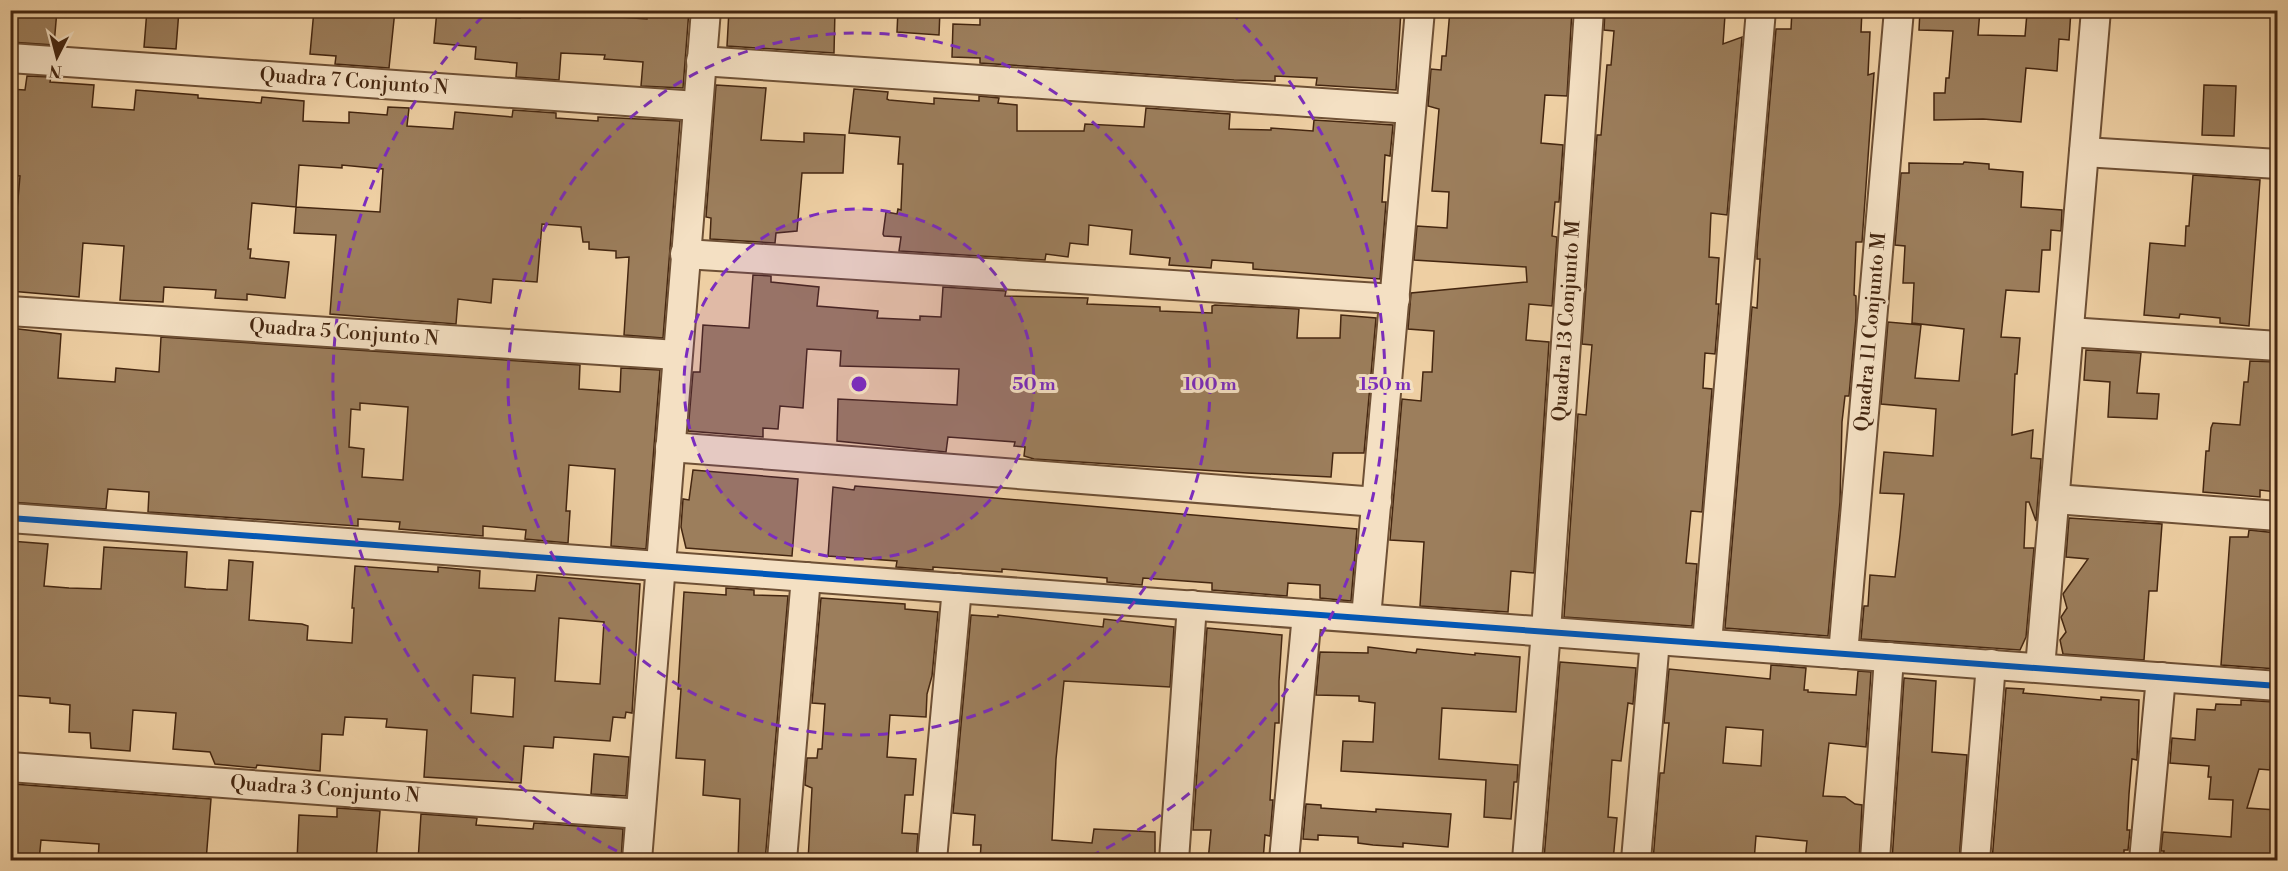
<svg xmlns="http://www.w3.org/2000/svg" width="2288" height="871" font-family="'Libre Bodoni',serif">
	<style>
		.building { fill: #9c7e5c; stroke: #442610; stroke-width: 1.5; fill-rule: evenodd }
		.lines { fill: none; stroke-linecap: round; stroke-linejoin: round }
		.minor-casing { stroke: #6e5035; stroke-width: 32 }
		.minor { stroke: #f4e0c3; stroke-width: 28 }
		.cycleway-casing { stroke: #f4e0c3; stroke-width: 10 }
		.cycleway { stroke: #0057b8; stroke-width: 6 }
		.ring { fill: none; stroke: #7b2cbf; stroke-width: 3; stroke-dasharray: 10 8 }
		.labels { text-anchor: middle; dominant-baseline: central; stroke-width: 6; stroke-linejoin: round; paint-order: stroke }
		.street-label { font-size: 20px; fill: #442610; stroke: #f4e0c3 }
		.centre { fill: #7b2cbf; stroke: #f4e0c3; stroke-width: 3 }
		.ring-label { font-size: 18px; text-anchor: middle; font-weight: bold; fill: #7b2cbf; stroke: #f4e0c3; stroke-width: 6; stroke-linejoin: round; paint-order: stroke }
	</style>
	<rect width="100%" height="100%" fill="#eecfa3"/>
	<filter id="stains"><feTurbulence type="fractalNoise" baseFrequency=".00333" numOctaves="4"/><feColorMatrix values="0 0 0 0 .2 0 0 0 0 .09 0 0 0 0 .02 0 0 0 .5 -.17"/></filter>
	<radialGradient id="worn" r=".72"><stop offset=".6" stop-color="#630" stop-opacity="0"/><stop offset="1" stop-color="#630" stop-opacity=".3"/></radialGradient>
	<!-- building -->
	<g class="building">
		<polygon points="10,10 57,10 54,45 10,42"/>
		<polygon points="147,10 179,10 176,49 144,47"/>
		<polygon points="314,10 395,10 389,68 335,64 336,56 310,54"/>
		<polygon points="437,10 479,10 478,15 520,18 521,10 605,10 605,16 647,19 648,10 689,10 683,88 641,86 643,62 604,59 605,55 561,53 559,80 516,77 517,63 475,59 476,47 434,43"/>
		<polygon points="729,10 835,10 834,53 727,46"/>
		<polygon points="898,10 940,10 939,35 897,32"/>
		<polygon points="980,10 1401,10 1396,90 1316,85 1317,78 1275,76 1275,81 1234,80 980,63 980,58 952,57 953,24 980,25"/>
		<polygon points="1450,10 1572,10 1567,96 1545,95 1541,143 1563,145 1559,202 1555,202 1552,236 1557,237 1552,306 1529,304 1526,340 1549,342 1534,573 1511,571 1508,612 1420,606 1424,542 1390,540 1402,399 1421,401 1423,372 1432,372 1434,331 1408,329 1411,293 1527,282 1526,267 1414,260 1417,226 1447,228 1449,192 1432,191 1439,109 1428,106 1431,69 1441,70 1442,56 1446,56"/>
		<polygon points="1605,10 1667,10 1725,15 1723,44 1742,37 1727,215 1711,213 1709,257 1719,258 1716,304 1719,304 1715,354 1705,353 1703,388 1712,389 1702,512 1691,511 1686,563 1697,564 1692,626 1564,617 1578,414 1586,415 1592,345 1582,344 1597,135 1601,135 1607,65 1611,65 1614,31 1604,30"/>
		<polygon points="1792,10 1862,10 1861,32 1870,32 1868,75 1874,73 1862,242 1856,242 1854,295 1856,296 1856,318 1849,396 1845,396 1842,422 1840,502 1828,636 1725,628 1752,307 1757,308 1760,259 1757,259 1757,250 1776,29 1791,29"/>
		<polygon points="1920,10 1980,10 1978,35 2025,36 2027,13 2033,13 2033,10 2071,10 2069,40 2059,39 2057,71 2026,68 2021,122 1983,119 1934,120 1934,93 1945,93 1946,78 1949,78 1953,31 1919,30"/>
		<polygon points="27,76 51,77 50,82 94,85 92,107 134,110 136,90 198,95 198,98 261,103 262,97 304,101 303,121 349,123 349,112 387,115 388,107 409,108 407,126 453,129 455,112 512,117 513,110 556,113 556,118 598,121 598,117 680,121 663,338 624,335 629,257 616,258 616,251 589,249 589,242 583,242 581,227 542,224 537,282 493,279 491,303 458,299 456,324 330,314 336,235 294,233 296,207 380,212 383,169 342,165 342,168 299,165 296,207 252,203 248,249 251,249 250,258 289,262 285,298 247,294 247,300 215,298 216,290 164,287 163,302 120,300 124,246 83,243 79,297 10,291 10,233 15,233 20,176 10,175 10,89 25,90"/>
		<polygon points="716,85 766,88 761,140 804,142 804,133 845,135 843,173 802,173 797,231 776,233 775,243 710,239 711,218 706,217"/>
		<polygon points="2204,85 2236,86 2234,136 2202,135"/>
		<polygon points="854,89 888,92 887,99 889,100 934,104 934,98 979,101 979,96 999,98 998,103 1017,105 1017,131 1084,131 1085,124 1144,127 1146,108 1230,114 1229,129 1271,130 1271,128 1313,131 1314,120 1393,125 1390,156 1385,155 1382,202 1386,202 1380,279 1253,269 1253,263 1212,260 1211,268 1169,265 1170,258 1130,254 1132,230 1089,225 1088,245 1070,243 1068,257 1046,254 1045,260 899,251 901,237 884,236 883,234 886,212 897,214 898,209 901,210 903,164 898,164 900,137 849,133"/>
		<polygon points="1964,162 1989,164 1989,169 2023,172 2021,207 2062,210 2061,231 2051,230 2050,250 2042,250 2039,292 2006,290 2001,337 2020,338 2017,374 2015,374 2012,435 2033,430 2031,458 2041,459 2036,521 2029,502 2026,502 2024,548 2034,548 2026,637 2020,650 1861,639 1864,606 1868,606 1870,575 1895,577 1900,535 1904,494 1880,493 1884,452 1933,456 1936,409 1881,404 1888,322 1921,325 1915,378 1959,381 1964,329 1912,323 1914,283 1903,283 1905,246 1895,245 1901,173 1909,173 1909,163 1963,164"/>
		<polygon points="2193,175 2260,180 2249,326 2220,323 2220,318 2180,314 2179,318 2144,315 2150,243 2185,246 2186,226 2189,226"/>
		<polygon points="753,275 771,276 771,282 819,287 817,306 878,311 877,318 920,320 920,316 941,317 943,287 1006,291 1005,296 1088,298 1087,304 1160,307 1160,311 1212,313 1212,306 1215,305 1299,309 1297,338 1340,338 1341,315 1376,318 1364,453 1333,453 1331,477 1247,473 1034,459 1024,456 1025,447 1014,446 1015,442 948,437 946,452 837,441 838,399 957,405 959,369 840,366 841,351 807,349 803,408 780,406 778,429 763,428 763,437 688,431 693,372 700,372 703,325 749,328"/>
		<path d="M10 328 61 334 58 378 115 382 116 368 159 372 161 337 580 365 579 389 620 392 621 368 660 370 646 549 611 546 615 469 569 465 566 511H570L568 543 525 539 526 530 483 526V536L399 529 400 522 358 519V526L148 512 149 492 108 489 106 509 10 502ZM360 403 408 407 403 480 362 477 364 449 349 447 351 409 360 410Z"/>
		<polygon points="2086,350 2141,353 2137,393 2159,394 2157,419 2108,417 2110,382 2084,380"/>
		<polygon points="2250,361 2277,362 2277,408 2275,436 2277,436 2277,492 2260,490 2260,497 2203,492 2206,451 2209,451 2211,428 2213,423 2240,425 2244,382 2248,382"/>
		<polygon points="693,470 798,479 792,556 686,548 681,527 683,499 689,500"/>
		<polygon points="855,486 1357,529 1351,601 1320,598 1320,585 1288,583 1287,596 1212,590 1212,583 1143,578 1142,585 1107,582 1107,578 1002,569 1002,572 933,567 933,570 896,567 897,561 828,556 833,487 854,490"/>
		<polygon points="2069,518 2162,524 2157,591 2149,591 2144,660 2063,654 2060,640 2066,632 2061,617 2067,608 2063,594 2088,559 2066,557"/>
		<polygon points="2249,530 2277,533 2277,669 2221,665 2230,537 2248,537"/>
		<path d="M10 541 48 544 44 586 69 588 101 589 104 547 187 552 185 587 206 589 227 590 229 560 253 562 249 620 302 624 308 626 307 640 352 643 354 608H352L355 566 438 572V567L480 571 479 588 535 591 537 575 640 584 632 713 626 712 625 718 613 717 610 741 554 737 553 748 524 746 521 783 424 777 427 730 386 727 387 719 345 717 343 735 322 734 320 771 257 765 256 768 215 764 210 752 173 749 176 713 133 710 130 751 91 748 90 733 69 732 70 705 50 703V698L10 695ZM559 618 604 622 600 684 555 681ZM473 675 515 678 513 717 471 713Z"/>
		<polygon points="726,588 754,590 754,595 788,596 765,861 738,861 740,799 703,795 705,760 676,758 681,689 678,689 684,592 726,595"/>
		<polygon points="821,598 905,604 905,609 938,612 932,676 927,694 926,717 890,715 887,757 916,759 913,795 905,795 902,833 918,834 916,861 808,861 812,788 805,785 807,758 817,758 818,749 822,749 825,704 812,703"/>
		<polygon points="971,615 998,617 998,615 1103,627 1104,619 1174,627 1170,687 1064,681 1056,759 1052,840 1092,843 1094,829 1155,832 1155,859 1151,859 1151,861 980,861 981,845 973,845 975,815 953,813"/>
		<polygon points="1207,628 1282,635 1279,681 1279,723 1275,723 1270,800 1273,800 1270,836 1265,835 1263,861 1208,861 1211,830 1193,830"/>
		<polygon points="1368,647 1416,653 1417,649 1475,655 1475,653 1520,657 1516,712 1442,708 1439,759 1518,765 1517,782 1514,782 1511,819 1484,817 1486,780 1341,771 1343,741 1373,742 1375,703 1359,701 1359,696 1316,695 1320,652 1368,653"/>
		<polygon points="1560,662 1636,668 1633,704 1628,703 1621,761 1612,760 1608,817 1617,818 1613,861 1544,859"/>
		<path d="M1771 665 1806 668 1804 690H1808V692L1856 695 1858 671 1871 672 1866 747 1829 743 1823 796 1845 797 1855 804 1862 805 1859 861H1805L1807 841 1756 836 1754 861H1653L1660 773H1664L1669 723H1664L1669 669 1770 679ZM1726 727 1763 730 1761 766 1723 763Z"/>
		<polygon points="1904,678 1936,681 1932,752 1967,755 1959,861 1892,861"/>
		<polygon points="2006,688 2024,689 2023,693 2101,700 2101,697 2139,700 2137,760 2132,759 2129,794 2127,830 2130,830 2128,850 2124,850 2124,861 2039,858 2039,861 1992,861"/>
		<polygon points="2241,700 2274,702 2273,713 2277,713 2277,755 2271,755 2270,770 2259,769 2247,808 2277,810 2277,861 2163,861 2164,851 2161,851 2163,832 2231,837 2233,800 2209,799 2211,777 2208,777 2209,766 2170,763 2172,738 2195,740 2197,709 2215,710 2216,704 2241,705"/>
		<polygon points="594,754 629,757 626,796 591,794"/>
		<polygon points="13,784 211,799 206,861 98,861 99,844 41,840 39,861 10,861 10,793 12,794"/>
		<polygon points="1306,804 1321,805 1321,808 1376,812 1376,809 1451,814 1448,847 1403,843 1403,847 1373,845 1358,843 1358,837 1318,835 1318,840 1303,839"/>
		<polygon points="337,808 380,811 376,861 297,861 299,815 337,817"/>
		<polygon points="421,814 477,818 476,825 533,829 534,823 623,829 621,861 569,861 500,855 500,861 418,861"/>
	</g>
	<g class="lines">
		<!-- minor casing -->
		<g class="minor-casing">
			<g id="minor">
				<polyline points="10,58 697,106"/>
				<polyline points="701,61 1411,109"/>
				<polyline points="2084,152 2278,164"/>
				<polyline points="685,254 1395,299"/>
				<polyline points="10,311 677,355"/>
				<polyline points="2069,332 2278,346"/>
				<polyline points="670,447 1377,502"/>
				<polyline points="2055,499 2278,516"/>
				<polyline points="10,518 2278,686"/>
				<polyline points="1366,618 1420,10"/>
				<polyline points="1707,643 1761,10"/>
				<polyline points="1843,654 1899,10"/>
				<polyline points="2040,668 2096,10"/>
				<polyline points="10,767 640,814"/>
				<polyline points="637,860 706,10"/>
				<polyline points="782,860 806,577"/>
				<polyline points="932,860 957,588"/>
				<polyline points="1174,860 1192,605"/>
				<polyline points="1284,860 1307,614"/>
				<polyline points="1527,860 1546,631 1589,10"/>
				<polyline points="1636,860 1655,640"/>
				<polyline points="1875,860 1889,657"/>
				<polyline points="1975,860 1991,664"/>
				<polyline points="2144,860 2161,677"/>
			</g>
		</g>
		<!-- minor -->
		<use href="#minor" class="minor"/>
		<!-- cycleway casing -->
		<g class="cycleway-casing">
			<polyline id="cycleway" points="10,518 2278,686"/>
		</g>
		<!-- cycleway -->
		<use href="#cycleway" class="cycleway"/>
	</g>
	<!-- distance rings -->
	<circle cx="859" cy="384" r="175" fill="#7b2cbf" fill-opacity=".12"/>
	<g class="ring">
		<circle cx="859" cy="384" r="175"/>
		<circle cx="859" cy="384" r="351"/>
		<path d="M633 859A526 526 0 0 1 487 12M1231 12A526 526 0 0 1 1085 859"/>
	</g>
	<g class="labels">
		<!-- street labels -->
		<g class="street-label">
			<text transform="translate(354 82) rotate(4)">Quadra 7 Conjunto N</text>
			<text transform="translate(1567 321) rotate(-86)">Quadra 13 Conjunto M</text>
			<text transform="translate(1871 332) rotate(-85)">Quadra 11 Conjunto M</text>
			<text transform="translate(344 333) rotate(4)">Quadra 5 Conjunto N</text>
			<text transform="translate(325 790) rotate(4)">Quadra 3 Conjunto N</text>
		</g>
	</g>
	<circle cx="859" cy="384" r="9" class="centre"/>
	<g class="ring-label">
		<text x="1034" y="390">50 m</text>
		<text x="1210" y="390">100 m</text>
		<text x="1385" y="390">150 m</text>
	</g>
	<!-- margin -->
	<rect width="2288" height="871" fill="none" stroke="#eecfa3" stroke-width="36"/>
	<rect x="12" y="12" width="2264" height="847" fill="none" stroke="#442610" stroke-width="3"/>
	<rect x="18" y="18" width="2252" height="835" fill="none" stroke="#442610" stroke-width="1.5"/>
	<!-- north arrow -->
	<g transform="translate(57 57) rotate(186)" stroke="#f4e0c3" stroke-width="4.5" paint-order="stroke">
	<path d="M0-4.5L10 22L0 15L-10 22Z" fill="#442610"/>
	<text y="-9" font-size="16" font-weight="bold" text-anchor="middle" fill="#442610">N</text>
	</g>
	<rect width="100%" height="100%" filter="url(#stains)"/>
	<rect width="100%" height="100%" fill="url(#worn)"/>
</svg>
